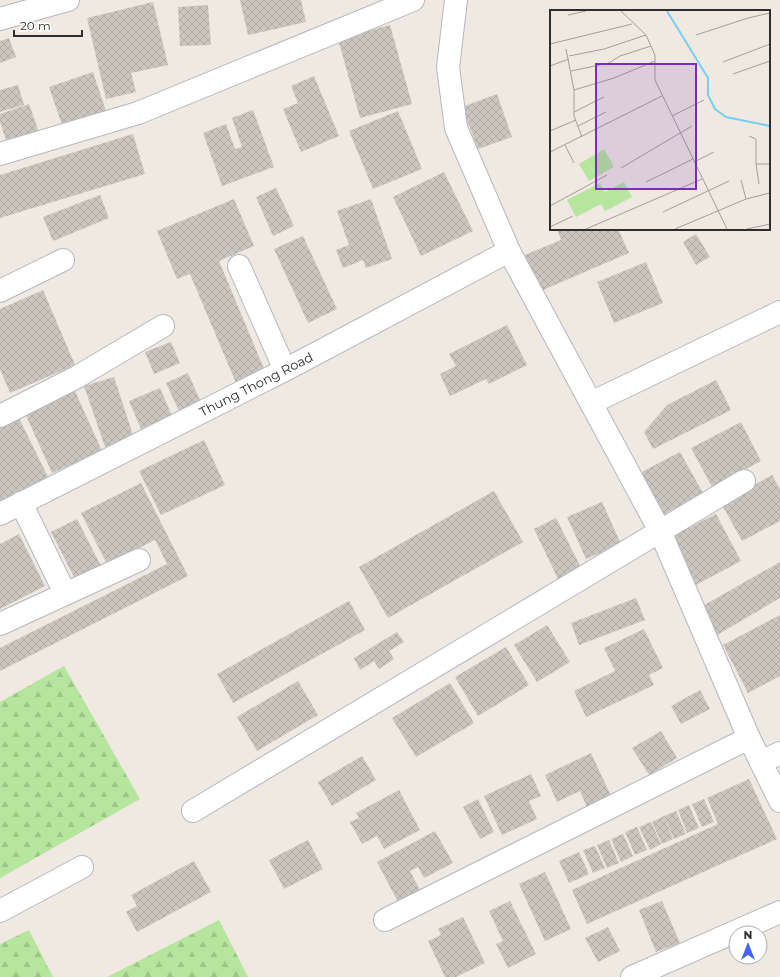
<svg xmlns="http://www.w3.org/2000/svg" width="780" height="977" font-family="Montserrat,sans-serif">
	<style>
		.forest { fill: url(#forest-firs) }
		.building { fill: url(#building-cross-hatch) }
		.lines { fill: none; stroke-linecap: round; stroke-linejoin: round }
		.minor-casing { stroke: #b4b7c1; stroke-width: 24 }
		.minor { stroke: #fff; stroke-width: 22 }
		.labels { text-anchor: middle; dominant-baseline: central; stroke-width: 4; stroke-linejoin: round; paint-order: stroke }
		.street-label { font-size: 13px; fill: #2e2e2e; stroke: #fff }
		.inset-river { fill: none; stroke: #75cff0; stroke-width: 2 }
		.inset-road { fill: none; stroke: #a29e99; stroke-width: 1 }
		.view { fill: #7b2cbf; fill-opacity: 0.15; stroke: #7b2cbf; stroke-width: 2 }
		.inset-edge { fill: none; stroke: #2e2e2e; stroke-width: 2 }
	</style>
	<defs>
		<pattern id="forest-firs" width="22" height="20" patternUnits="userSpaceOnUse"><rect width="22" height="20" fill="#b6e59e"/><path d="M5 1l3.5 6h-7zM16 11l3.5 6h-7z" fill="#9dc588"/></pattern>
		<pattern id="building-cross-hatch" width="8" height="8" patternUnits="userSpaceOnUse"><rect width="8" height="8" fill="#cbc7bf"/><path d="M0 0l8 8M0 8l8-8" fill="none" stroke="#afaba4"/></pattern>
	</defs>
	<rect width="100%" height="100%" fill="#efe9e1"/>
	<!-- forest -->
	<g class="forest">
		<polygon points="64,666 140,799 0,878 0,702"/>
		<polygon points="219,920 248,977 107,977"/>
		<polygon points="29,930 53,977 0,977 0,944"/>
	</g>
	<!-- building -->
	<g class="building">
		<polygon points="240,0 301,0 306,22 248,35"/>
		<polygon points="153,2 168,65 131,73 136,92 106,99 87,18"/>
		<polygon points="208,5 211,45 180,46 178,7"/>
		<polygon points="390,25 412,104 360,118 338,39"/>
		<polygon points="9,38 16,57 0,63 0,41"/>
		<polygon points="93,72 106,111 62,125 49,87"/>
		<polygon points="314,76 339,136 301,152 283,109 298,103 291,86"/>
		<polygon points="18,85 24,105 0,112 0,90"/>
		<polygon points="497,94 512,137 478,149 462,107"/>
		<polygon points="29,104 41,138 9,149 0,122 0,114"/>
		<polygon points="253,110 274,167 222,186 203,133 226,124 235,149 242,147 232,118"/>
		<polygon points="398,111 422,169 373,189 349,131"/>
		<polygon points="133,134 145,174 0,218 0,175"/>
		<polygon points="444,172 473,231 421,256 393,197"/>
		<polygon points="276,188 294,226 273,236 256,197"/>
		<polygon points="100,195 109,218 53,241 43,217"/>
		<polygon points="234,199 254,246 219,261 265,371 236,383 190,274 177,279 157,231"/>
		<polygon points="371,199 392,259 366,268 363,260 343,268 336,250 349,245 337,211"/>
		<polygon points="557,229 618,229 629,253 536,293 520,257 561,240"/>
		<polygon points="696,234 710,257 696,265 683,242"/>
		<polygon points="303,236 337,309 308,323 274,249"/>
		<polygon points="646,262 663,303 614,323 597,282"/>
		<polygon points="43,290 75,365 10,393 0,369 0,309"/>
		<polygon points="507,325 527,365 489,384 486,379 450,396 440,374 456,366 449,354"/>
		<polygon points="171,342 180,363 154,374 145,352"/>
		<polygon points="188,373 201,402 179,411 166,383"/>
		<polygon points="114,377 134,438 105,447 84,386"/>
		<polygon points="716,380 731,410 653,449 644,432 667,405"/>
		<polygon points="160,388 172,416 141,429 129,401"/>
		<polygon points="74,389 102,451 52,473 24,411"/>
		<polygon points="19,418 50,481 0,506 0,427"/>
		<polygon points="741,422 761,461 712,487 691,448"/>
		<polygon points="204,440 225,485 161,515 139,471"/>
		<polygon points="680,452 703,493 657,518 634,476"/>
		<polygon points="772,475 780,489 780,521 742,541 721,503"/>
		<polygon points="141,483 188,576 0,671 0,648 167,564 155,540 107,564 81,513"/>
		<polygon points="494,491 523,542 388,618 359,567"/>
		<polygon points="602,502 621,544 586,559 567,517"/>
		<polygon points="716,514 741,561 694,586 669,538"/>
		<polygon points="556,518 581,568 558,579 534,529"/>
		<polygon points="77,519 101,566 75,579 51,532"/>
		<polygon points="19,534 45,586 0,609 0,544"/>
		<polygon points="780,562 780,598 717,635 701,607"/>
		<polygon points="636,598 645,620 579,645 571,623"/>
		<polygon points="349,601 365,630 233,703 217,674"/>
		<polygon points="780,615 780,676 748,693 723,645"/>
		<polygon points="547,625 570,662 537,682 514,645"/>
		<polygon points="644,629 663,668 649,675 654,685 586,717 574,691 615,671 604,648"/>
		<polygon points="397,632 404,642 389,651 394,659 379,669 374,661 360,670 354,658"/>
		<polygon points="506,647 529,685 478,716 455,677"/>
		<polygon points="298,681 318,715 257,751 237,717"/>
		<polygon points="450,683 474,723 416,757 392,718"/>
		<polygon points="700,690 710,709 681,724 671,706"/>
		<polygon points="661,731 677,758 649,775 632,748"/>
		<polygon points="591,753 611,796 587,807 580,791 557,802 545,775"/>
		<polygon points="362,756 376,780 332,806 318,782"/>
		<polygon points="531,774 541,796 529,801 537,819 502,835 484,796"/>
		<polygon points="749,779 777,839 587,924 572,890 718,824 707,798"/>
		<polygon points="399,790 420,830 384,849 377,836 362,844 350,822 359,818 356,813"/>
		<polygon points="478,799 494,832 480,839 463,807"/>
		<polygon points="704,799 714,822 702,827 692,804"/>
		<polygon points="689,805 699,828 687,833 678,810"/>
		<polygon points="676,811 686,834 674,839 664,816"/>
		<polygon points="664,816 673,839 662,844 652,822"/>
		<polygon points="651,822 661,844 650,850 639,827"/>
		<polygon points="637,827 647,850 635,855 625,832"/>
		<polygon points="435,831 453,863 424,878 418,867 410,871 420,890 398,902 377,862"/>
		<polygon points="623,834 633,856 621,862 611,839"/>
		<polygon points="308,840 323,869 284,889 269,860"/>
		<polygon points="609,840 619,863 607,868 597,845"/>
		<polygon points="595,846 605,868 593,873 583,850"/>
		<polygon points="579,852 589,874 569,883 559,861"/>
		<polygon points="194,861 211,892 137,932 126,912 137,906 131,895"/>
		<polygon points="545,872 571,929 545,941 519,884"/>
		<polygon points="510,901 536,954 508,968 496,944 503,941 489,911"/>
		<polygon points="662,901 680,943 656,952 639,910"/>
		<polygon points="463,917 485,963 456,977 445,977 428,941 441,935 438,929"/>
		<polygon points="608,927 620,951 598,962 585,938"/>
	</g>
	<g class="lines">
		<!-- minor casing -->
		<g class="minor-casing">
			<g id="minor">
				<polyline points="456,0 448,67 456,128 509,251 660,531 749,738 780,801"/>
				<polyline points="0,19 68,0"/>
				<polyline points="0,154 138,113 413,0"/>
				<polyline points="239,266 285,370"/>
				<polyline points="0,291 63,260"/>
				<polyline points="591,403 780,312"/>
				<polyline points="0,416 77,377 163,326"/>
				<polyline points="21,503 65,593"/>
				<polyline points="0,514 285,370 509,251"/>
				<polyline points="0,624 139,560"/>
				<polyline points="761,762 780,753"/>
				<polyline points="193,811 744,481"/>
				<polyline points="0,911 82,867"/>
				<polyline points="385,920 749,738"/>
				<polyline points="632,977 780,912"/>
			</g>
		</g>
		<!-- minor -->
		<use href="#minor" class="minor"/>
	</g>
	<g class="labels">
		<!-- street labels -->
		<g class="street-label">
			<text transform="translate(256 384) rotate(-27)">Thung Thong Road</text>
		</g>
	</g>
	<!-- overview -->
	<g transform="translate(550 10)">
		<rect width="220" height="220" fill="#efe9e1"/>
		<path d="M54 139 64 157 39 171 29 154ZM74 172 82 187 55 201 51 194 26 207 17 190 50 173 55 182Z" fill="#b6e59e"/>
		<path class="inset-river" d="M117 1 158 68V85L165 99 176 107 220 116"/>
		<path class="inset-road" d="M71 1 96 25 105 45V70L177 219M18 5 36 1M146 25 198 8 220 3M0 34 82 14M16 39 24 80V106L32 127M19 46 54 39 96 25M173 52 220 34M0 56 19 49M21 61 59 53 70 46 101 36M183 64 220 51M24 80 64 68 105 51M24 102 54 87M122 106 154 90M28 116 56 102M0 121 26 110M199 126 206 129V154H220M15 135 24 153M0 142 112 86M144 152 164 142M206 154 209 174M71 158 142 116M96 172 143 149M196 189 220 183M0 196 57 165M220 196V213M113 202 179 171M0 217 23 206M36 219 152 169M125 219 196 189 191 170M197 219 220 214"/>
		<path class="view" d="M46 54H146V179H46Z"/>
		<rect width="220" height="220" class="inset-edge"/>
	</g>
	<!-- north arrow -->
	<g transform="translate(748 945)"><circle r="19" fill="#ffffff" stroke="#ababab"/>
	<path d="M0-3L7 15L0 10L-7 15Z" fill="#4264fb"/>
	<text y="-6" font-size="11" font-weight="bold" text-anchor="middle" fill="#2e2e2e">N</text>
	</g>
	<!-- scale -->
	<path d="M14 30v6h68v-6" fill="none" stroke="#2e2e2e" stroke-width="2"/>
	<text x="20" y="30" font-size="12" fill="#2e2e2e" stroke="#ffffff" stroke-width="3" paint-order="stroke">20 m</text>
</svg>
